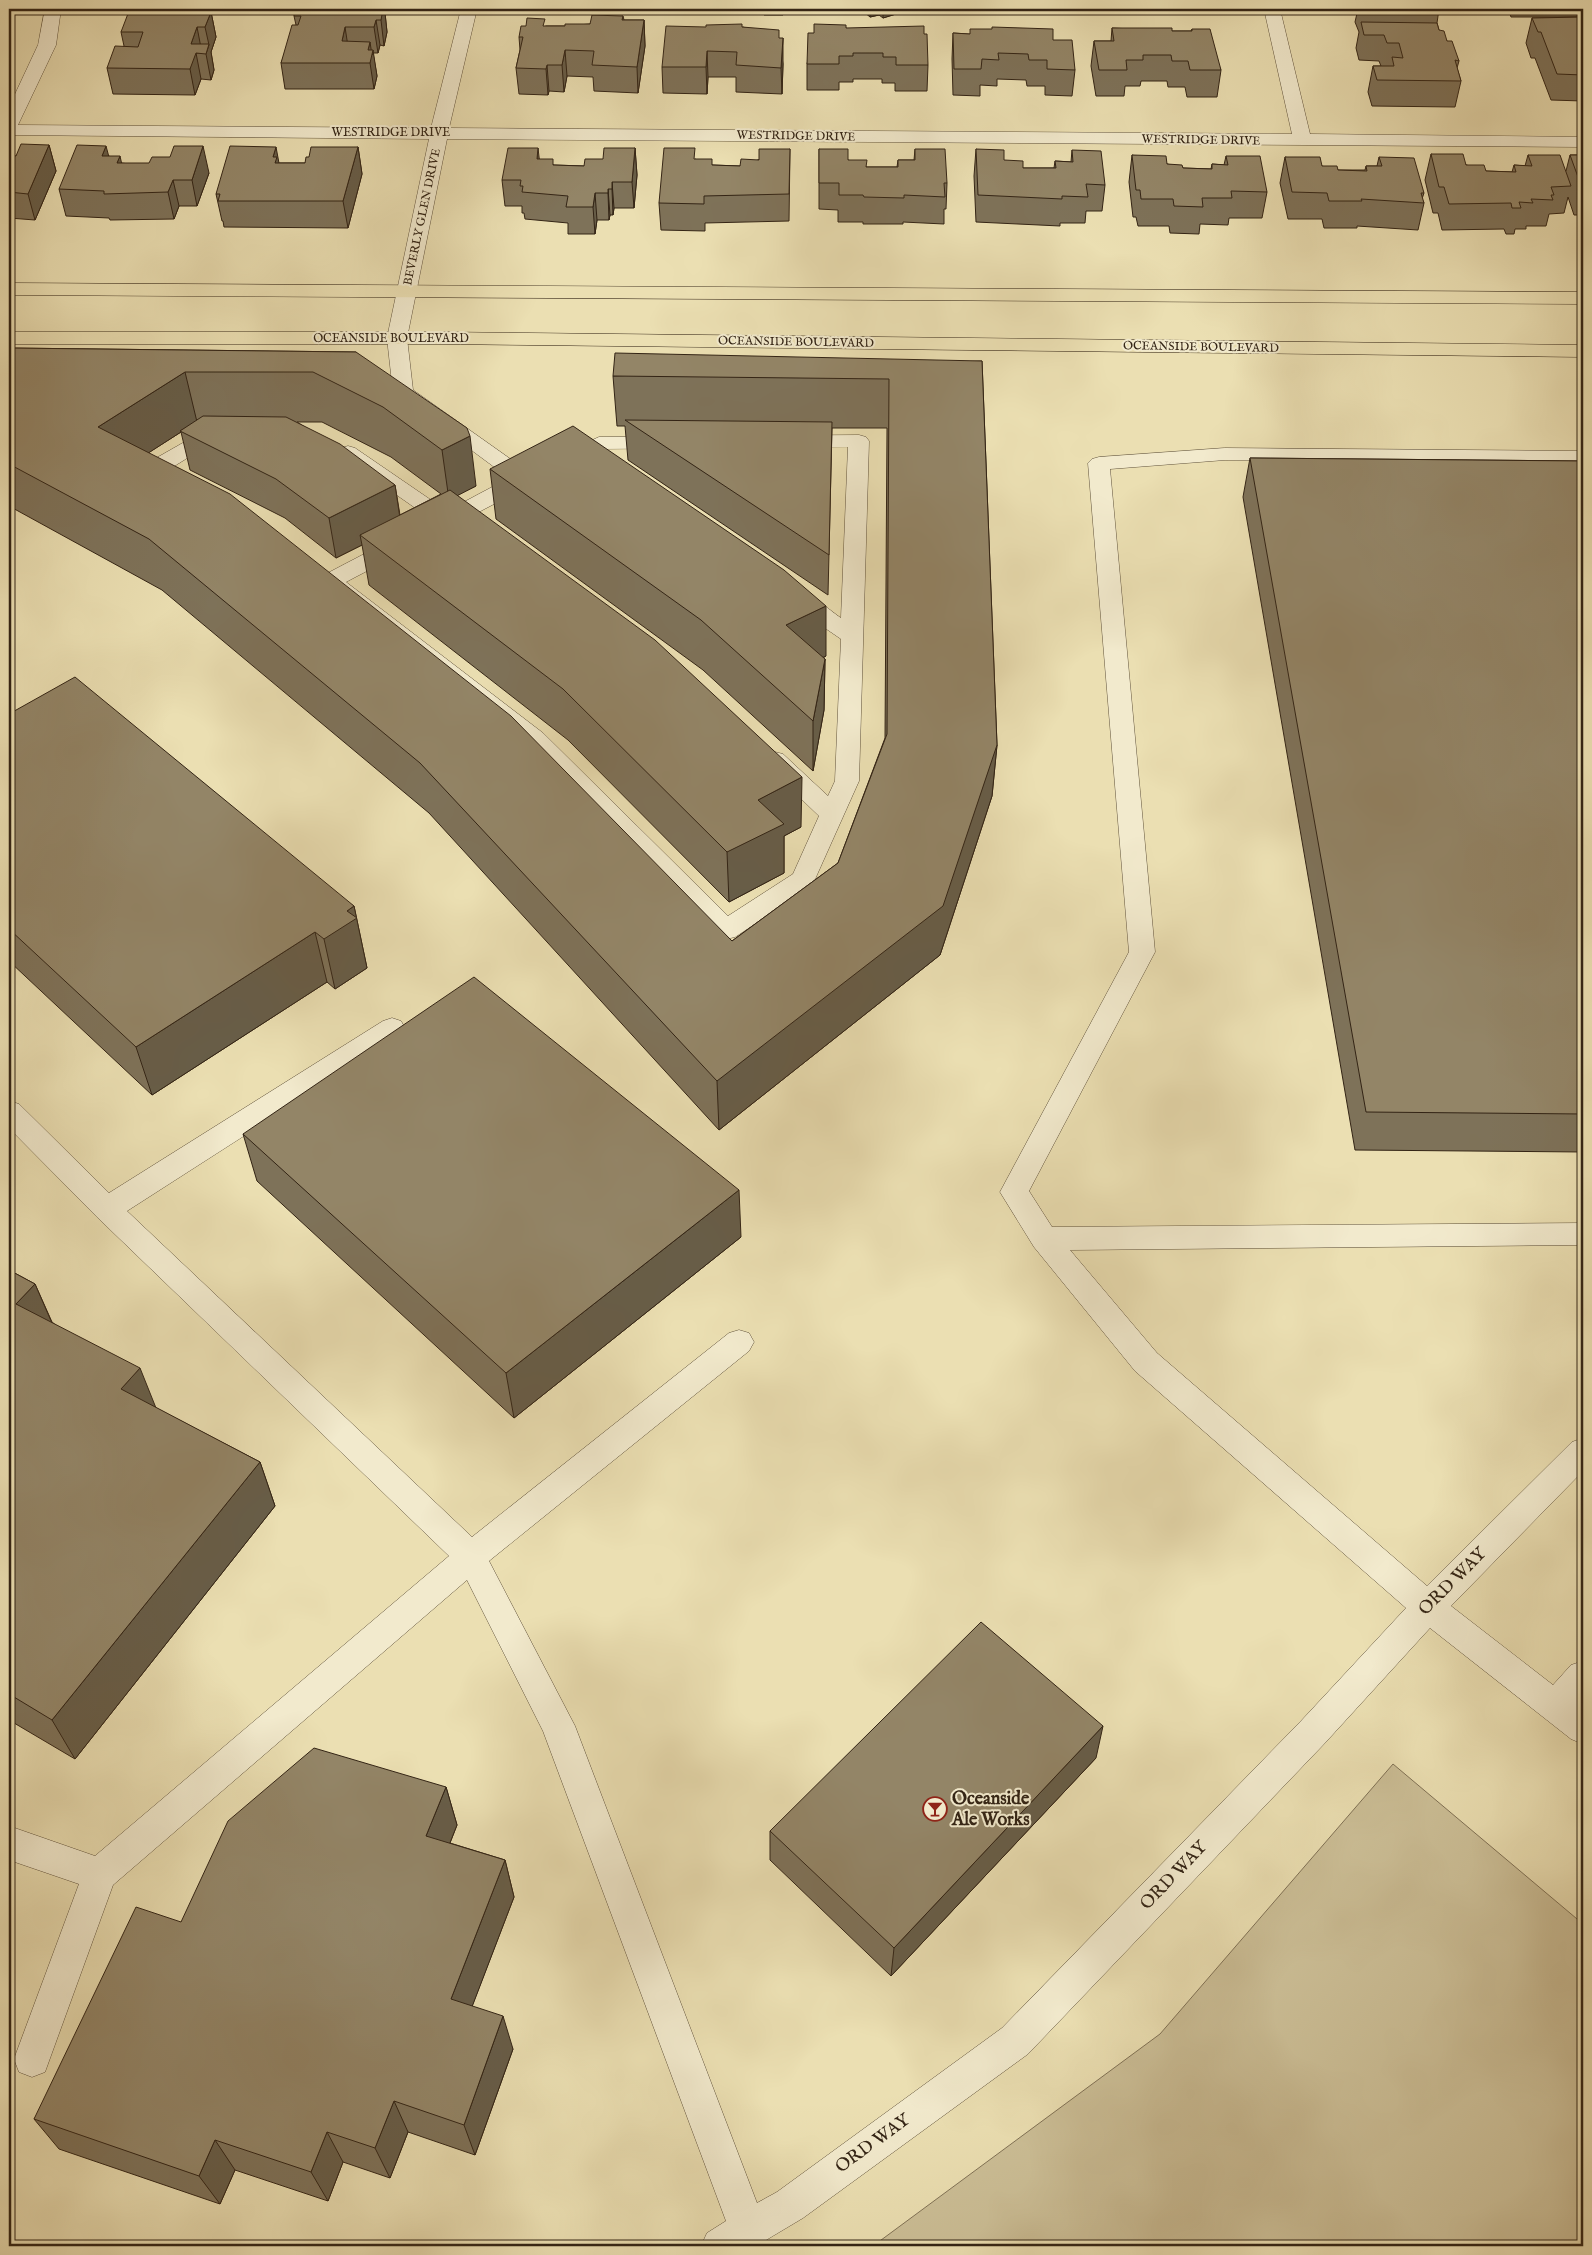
<svg xmlns="http://www.w3.org/2000/svg" width="1592" height="2255" font-family="'IM FELL English',serif">
	<style>
		.green { fill: #ccbf97; stroke: #807256 }
		.lines { fill: none; stroke-linecap: round; stroke-linejoin: round }
		.minor-casing { stroke: #61533c; stroke-width: 1 }
		.major-casing { stroke: #332415; stroke-width: 1 }
		.minor { fill: #f2eacd; fill-rule: evenodd }
		.major { fill: #ebdfb2; fill-rule: evenodd }
		.wall { fill: #7e7259; stroke: #332415; fill-rule: evenodd }
		.shaded-wall { fill: #675d48; stroke: #332415 }
		.building { fill: #938567; stroke: #332415 }
		.labels { text-anchor: middle; dominant-baseline: central; stroke-width: 4; stroke-linejoin: round; paint-order: stroke }
		.far-street-label { font-size: 12px; fill: #332415; stroke: #f2eacd }
		.near-street-label { font-size: 18px; fill: #332415; stroke: #f2eacd }
		.near-poi-label { font-size: 18px; font-weight: bold; fill: #332415; stroke: #f2eacd; text-anchor: start }
	</style>
	<rect width="100%" height="100%" fill="#ebdfb2"/>
	<filter id="stains"><feTurbulence type="fractalNoise" baseFrequency=".004" numOctaves="4"/><feColorMatrix values="0 0 0 0 .2 0 0 0 0 .09 0 0 0 0 .02 0 0 0 .5 -.17"/></filter>
	<radialGradient id="worn" r=".72"><stop offset=".6" stop-color="#630" stop-opacity="0"/><stop offset="1" stop-color="#630" stop-opacity=".3"/></radialGradient>
	<!-- green -->
	<polygon class="green" points="1393,1764 1583,1924 1583,2246 873,2246 1160,2034"/>
	<g class="lines">
		<!-- minor casing -->
		<g class="minor-casing">
			<g id="minor">
				<path d="M45 9H61L56 45 18 125 431 128 461 9H477L449 128 1292 134 1264 9H1280L1310 134 1583 137V147L447 139 407 338 413 390 526 470 599 437 859 435 866 437 869 441 859 781 812 886 735 937 726 939 717 937 527 745 322 586 319 581 322 576 431 519 341 456 337 452 341 448 348 446 355 448 447 511 509 478 393 392 387 338 429 139 9 135V107L38 45ZM848 447 841 618C826 608 806 587 787 592L784 597 787 602 841 639 835 781 828 796 783 754 775 752 767 754 763 760 767 766 819 816 793 874 728 916 543 733 346 582 532 484 603 449Z"/>
				<path d="M209 430 226 432 229 436 226 440 213 442 168 470 179 475 182 480 179 485C166 488 149 481 141 470L144 465 202 432Z"/>
				<polygon points="1225,448 1583,451 1583,463 1225,460 1110,469 1155,952 1029,1191 1052,1227 1583,1223 1583,1245 1070,1250 1157,1353 1427,1586 1572,1442 1583,1438 1583,1471 1451,1606 1553,1685 1571,1665 1583,1661 1583,1699 1579,1705 1583,1708 1583,1744 1571,1739 1430,1628 1325,1743 1028,2054 803,2218 761,2243 756,2246 701,2246 707,2233 726,2221 543,1731 467,1580 113,1885 45,2072 32,2077 19,2072 14,2059 79,1884 9,1860 9,1826 95,1856 449,1556 97,1217 9,1128 9,1101 19,1104 109,1193 383,1021 392,1018 401,1021 405,1028 401,1035 127,1211 472,1537 729,1333 739,1330 749,1333 754,1342 749,1351 489,1561 575,1726 757,2203 777,2192 1002,2028 1301,1721 1406,1608 1135,1371 1034,1247 1000,1192 1129,952 1088,463 1092,459 1099,457"/>
			</g>
		</g>
		<!-- major casing -->
		<g class="major-casing">
			<g id="major">
				<polygon points="9,283 1583,292 1583,304 9,295"/>
				<polygon points="9,332 438,332 1583,345 1583,357 438,344 9,344"/>
			</g>
		</g>
		<!-- minor -->
		<use href="#minor" class="minor"/>
		<!-- major -->
		<use href="#major" class="major"/>
	</g>
	<!-- wall -->
	<g class="wall">
		<polygon points="136,9 200,9 200,11 211,12 216,37 211,52 214,70 211,80 201,79 195,95 113,94 107,68 124,46 121,32 136,11"/>
		<polygon points="296,9 385,9 385,13 387,32 384,46 380,45 378,53 373,53 377,76 374,89 285,89 281,63 296,25 294,16"/>
		<polygon points="764,9 805,9 804,10 784,10 783,15 764,15"/>
		<polygon points="864,9 912,9 883,18 879,15 870,17 864,12"/>
		<polygon points="1358,9 1446,9 1439,9 1437,23 1439,30 1447,41 1459,61 1457,68 1461,81 1455,107 1372,106 1368,92 1373,66 1381,66 1379,61 1359,60 1356,48 1359,32 1355,22"/>
		<polygon points="1508,9 1583,9 1583,17 1511,17"/>
		<polygon points="623,16 624,20 644,20 645,46 638,93 594,91 593,77 567,76 564,92 549,91 548,95 519,94 516,68 520,50 519,37 546,26 565,26 590,24"/>
		<polygon points="1583,17 1583,101 1551,100 1535,58 1531,58 1526,43 1532,18"/>
		<polygon points="743,27 779,38 783,64 782,94 736,92 736,77 708,77 707,94 663,93 662,67"/>
		<polygon points="846,28 928,65 927,91 895,91 895,83 882,83 882,79 853,79 853,82 839,82 839,90 807,90 807,64 814,33"/>
		<polygon points="1112,28 1172,31 1191,31 1192,29 1221,70 1217,97 1187,97 1185,87 1168,87 1167,81 1141,81 1140,86 1125,86 1124,96 1096,96 1091,66 1094,41 1111,41"/>
		<polygon points="953,33 1053,40 1075,70 1072,96 1045,95 1045,86 1027,86 1026,80 997,79 997,86 980,85 980,96 953,95 952,59"/>
		<polygon points="49,145 56,171 35,220 9,218 9,156 16,156"/>
		<polygon points="358,147 362,174 348,228 224,227 223,221 222,221 216,194 279,163 305,163"/>
		<polygon points="635,148 637,175 634,208 614,208 613,215 610,215 609,220 597,220 595,234 568,234 568,223 525,219 524,213 522,213 522,206 505,206 502,180 539,159 554,165 584,166"/>
		<polygon points="790,149 789,221 705,223 705,231 661,230 659,203 695,159 712,165 740,166"/>
		<polygon points="819,149 867,167 897,167 898,160 914,160 915,149 947,183 946,209 944,209 944,224 903,222 903,224 863,224 863,222 838,222 838,210 819,209"/>
		<polygon points="976,149 1023,168 1054,168 1055,161 1071,162 1072,150 1105,185 1102,211 1086,211 1085,223 1060,223 1060,226 976,222 974,176"/>
		<polygon points="1431,154 1486,171 1512,172 1514,165 1525,166 1528,155 1566,171 1570,155 1583,155 1583,215 1574,215 1568,197 1564,213 1549,214 1546,226 1526,226 1526,229 1515,229 1514,234 1506,234 1504,229 1442,230 1438,213 1433,213 1425,180"/>
		<polygon points="1132,155 1183,168 1211,169 1212,164 1224,165 1226,156 1267,192 1262,218 1229,218 1228,225 1200,224 1199,234 1170,233 1169,226 1138,226 1136,217 1133,217 1129,182"/>
		<polygon points="109,156 121,163 209,173 197,206 179,206 174,219 110,220 109,218 66,216 59,189"/>
		<polygon points="1285,157 1338,170 1365,170 1366,166 1377,166 1379,157 1424,193 1422,199 1424,203 1418,230 1357,226 1357,228 1324,228 1322,219 1288,219 1280,183"/>
		<path d="M9 348 356 352 476 486 457 495 801 827 784 836V873L729 902 568 740 369 585 362 545 336 558 285 518 190 470 181 432 148 453 732 941 838 863 885 738 887 428H832L828 595 628 460 625 426H617L613 376 982 361 997 745 992 796 940 955 719 1130 429 813 162 590 9 506ZM297 422H322L391 457 441 494 400 515 395 485Z"/>
		<polygon points="1250,458 1583,461 1583,1152 1355,1150 1243,497"/>
		<polygon points="490,469 826,656 823,658 825,659 824,710 813,771 703,670 496,519"/>
		<polygon points="9,714 354,906 367,968 335,989 327,982 152,1095 9,961"/>
		<polygon points="243,1134 741,1237 514,1418 257,1181"/>
		<polygon points="9,1270 35,1284 52,1322 156,1408 260,1462 275,1506 75,1759 9,1720"/>
		<polygon points="1096,1758 891,1976 770,1860 770,1831"/>
		<polygon points="446,1787 457,1825 450,1843 505,1860 514,1897 472,2006 513,2049 475,2155 408,2132 390,2178 343,2162 328,2201 235,2170 220,2204 59,2149 34,2119 181,1922"/>
	</g>
	<!-- shaded-wall -->
	<g class="shaded-wall">
		<polygon points="381,9 385,9 385,13 387,32 384,46 381,20"/>
		<polygon points="870,9 879,9 879,15 870,17"/>
		<polygon points="883,9 912,9 883,18"/>
		<polygon points="211,12 216,37 211,52 214,70 211,80 206,54 209,45 205,27"/>
		<polygon points="376,20 380,45 378,53 374,27"/>
		<polygon points="644,20 645,46 638,93 637,67"/>
		<polygon points="197,27 202,53 196,53 201,79 195,95 190,69 191,44"/>
		<polygon points="345,27 349,53 342,41"/>
		<polygon points="783,38 783,64 782,94 781,68"/>
		<polygon points="370,42 372,55 373,50 377,76 374,89 368,50"/>
		<polygon points="565,50 567,76 564,92 562,65"/>
		<polygon points="707,51 708,77 707,94 706,67"/>
		<polygon points="547,65 549,91 548,95 546,69"/>
		<polygon points="49,145 56,171 35,220 28,194"/>
		<polygon points="106,146 113,172 102,156"/>
		<polygon points="203,146 209,173 197,206 192,180"/>
		<polygon points="276,147 281,174 279,182 273,157"/>
		<polygon points="358,147 362,174 348,228 343,201"/>
		<polygon points="538,148 541,174 537,159"/>
		<polygon points="635,148 637,175 634,208 632,182"/>
		<polygon points="120,156 126,183 117,163"/>
		<polygon points="173,180 179,206 174,219 168,192"/>
		<polygon points="612,182 614,208 613,215 612,189"/>
		<polygon points="608,189 610,215 609,220 608,193"/>
		<polygon points="595,193 597,220 595,234 593,207"/>
		<polygon points="185,372 197,422 180,431 181,432 111,477 98,427"/>
		<polygon points="470,436 476,486 449,500 442,450"/>
		<polygon points="395,485 401,525 360,535 362,545 336,558 329,518"/>
		<polygon points="826,606 826,656 786,675 786,625"/>
		<polygon points="825,659 824,710 813,771 813,721"/>
		<polygon points="997,745 992,796 940,955 719,1130 717,1081"/>
		<polygon points="802,777 801,827 784,836 784,873 729,902 727,852 758,800"/>
		<polygon points="354,906 367,968 335,989 324,939 347,911"/>
		<polygon points="315,932 327,982 152,1095 136,1047"/>
		<polygon points="739,1190 741,1237 514,1418 506,1373"/>
		<polygon points="35,1284 55,1330 16,1304"/>
		<polygon points="140,1368 158,1413 121,1389"/>
		<polygon points="260,1462 275,1506 75,1759 52,1720"/>
		<polygon points="1103,1726 1096,1758 891,1976 894,1948"/>
		<polygon points="446,1787 457,1825 438,1873 426,1836"/>
		<polygon points="505,1860 514,1897 462,2033 451,1999"/>
		<polygon points="503,2016 513,2049 475,2155 464,2125"/>
		<polygon points="394,2101 408,2132 390,2178 375,2148"/>
		<polygon points="327,2132 343,2162 328,2201 311,2172"/>
		<polygon points="215,2140 235,2170 220,2204 199,2176"/>
	</g>
	<!-- building -->
	<g class="building">
		<polygon points="296,9 383,9 381,20 376,20 374,27 345,27 342,41 370,42 368,50 373,50 370,63 281,63 292,25 298,25 301,16 294,16"/>
		<polygon points="1364,9 1439,9 1440,10 1365,11"/>
		<polygon points="129,11 211,12 205,27 197,27 191,44 209,44 206,54 196,53 190,69 107,68 115,46 138,47 143,32 121,32"/>
		<polygon points="592,15 623,16 622,20 644,20 637,67 592,65 594,51 565,50 562,65 547,65 546,69 516,68 523,37 519,37 521,26 526,26 527,18 545,19 543,26 565,26 565,24 590,24"/>
		<polygon points="1583,17 1583,75 1557,74 1541,32 1538,32 1532,18"/>
		<polygon points="1361,22 1437,23 1439,30 1444,31 1447,41 1452,41 1459,61 1455,60 1461,81 1377,80 1373,66 1394,66 1392,57 1403,58 1399,43 1387,43 1384,35 1364,35"/>
		<polygon points="742,24 742,27 779,30 779,38 783,38 781,68 736,65 737,52 707,51 706,67 662,67 666,26 706,27 706,25"/>
		<polygon points="814,24 846,25 846,28 924,26 924,34 927,34 928,65 896,65 896,57 883,57 883,53 853,53 853,56 839,56 839,64 807,64 808,33 814,33"/>
		<polygon points="992,27 1053,29 1053,40 1072,40 1075,70 1047,69 1047,60 1029,60 1028,54 998,53 999,60 982,59 981,69 954,69 953,33 970,34 970,29 992,29"/>
		<polygon points="1112,28 1172,28 1172,31 1192,31 1192,29 1210,29 1221,70 1190,70 1188,61 1172,61 1171,55 1143,55 1143,60 1126,60 1127,70 1099,70 1094,41 1114,41"/>
		<polygon points="21,144 49,145 28,194 9,192 9,156 16,156"/>
		<polygon points="77,145 106,146 102,156 120,156 117,163 149,163 152,157 170,157 174,146 203,146 192,180 173,180 168,192 104,194 104,191 59,189"/>
		<polygon points="230,146 276,147 273,157 277,157 275,163 305,163 306,157 309,157 311,147 358,147 343,201 218,201 220,194 216,194"/>
		<polygon points="508,148 538,148 537,159 553,159 553,165 584,166 585,159 603,159 604,148 635,148 632,182 612,182 612,189 608,189 608,193 595,193 593,207 566,207 568,196 522,192 523,186 520,186 521,180 502,180"/>
		<polygon points="664,148 695,148 694,159 712,159 712,165 740,166 741,159 759,160 759,149 790,149 789,194 704,196 704,204 659,203"/>
		<polygon points="819,149 848,149 848,160 867,160 866,167 898,167 898,160 915,160 915,149 945,149 947,183 944,183 945,197 904,195 904,198 864,197 863,195 839,195 839,183 819,183"/>
		<polygon points="976,149 1004,150 1004,160 1023,161 1023,168 1056,168 1055,161 1073,162 1072,150 1101,151 1105,185 1086,184 1088,197 1062,196 1062,199 978,195"/>
		<polygon points="1431,154 1463,154 1466,165 1484,165 1486,171 1516,172 1514,165 1532,166 1528,155 1560,155 1571,186 1551,187 1554,195 1551,195 1553,200 1531,199 1533,203 1519,202 1521,208 1512,208 1511,203 1449,204 1444,187 1439,187"/>
		<polygon points="1132,155 1166,156 1167,164 1182,165 1183,168 1212,169 1212,164 1228,165 1226,156 1260,156 1267,192 1231,191 1232,198 1202,198 1203,207 1174,206 1173,199 1141,199 1140,190 1136,190"/>
		<polygon points="1570,155 1583,155 1583,188 1582,188"/>
		<polygon points="1285,157 1320,157 1322,166 1337,166 1338,170 1367,171 1366,166 1382,166 1379,157 1414,158 1424,193 1421,193 1424,203 1361,199 1362,201 1329,201 1327,193 1292,192"/>
		<polygon points="9,348 356,352 467,428 470,436 442,450 383,407 313,372 185,372 98,427 230,494 511,716 732,941 838,863 887,734 889,379 613,376 615,353 982,361 997,745 943,906 717,1081 420,763 149,539 9,464"/>
		<polygon points="203,416 286,417 340,444 395,485 329,518 276,479 180,431"/>
		<polygon points="625,420 832,422 829,555"/>
		<polygon points="573,426 784,570 826,606 786,625 825,659 813,721 701,620 490,469"/>
		<polygon points="1250,458 1583,461 1583,1114 1366,1112"/>
		<polygon points="450,490 655,640 802,777 758,800 784,824 727,852 563,689 360,535"/>
		<polygon points="75,677 354,906 347,911 357,918 324,939 315,932 136,1047 9,929 9,714"/>
		<polygon points="474,977 739,1190 506,1373 243,1134"/>
		<polygon points="9,1270 35,1284 16,1304 140,1368 121,1389 260,1462 52,1720 9,1694"/>
		<polygon points="981,1622 1103,1726 894,1948 770,1831"/>
		<polygon points="314,1748 446,1787 426,1836 505,1860 451,1999 503,2016 464,2125 394,2101 375,2148 327,2132 311,2172 215,2140 199,2176 34,2119 136,1907 181,1922 228,1821"/>
	</g>
	<!-- icons -->
	<defs>
		<g id="bar-ring" transform="scale(1.25)"><circle r="9.5" fill="#f2eacd" stroke="#8f2418" stroke-width="1.5"/><path d="M-6-5H6L.8 .8V4.5H3.5V6h-7V4.5H-.8V.8Z" fill="#8f2418"/></g>
	</defs>
	<g fill-rule="evenodd">
		<use href="#bar-ring" x="935" y="1809"/>
	</g>
	<g class="labels">
		<!-- far-street labels -->
		<g class="far-street-label">
			<text x="391" y="132">WESTRIDGE DRIVE</text>
			<text transform="translate(796 136) rotate(1)">WESTRIDGE DRIVE</text>
			<text transform="translate(1201 140) rotate(1)">WESTRIDGE DRIVE</text>
			<text transform="translate(422 217) rotate(-78)">BEVERLY GLEN DRIVE</text>
			<text x="391" y="338">OCEANSIDE BOULEVARD</text>
			<text transform="translate(796 342) rotate(1)">OCEANSIDE BOULEVARD</text>
			<text transform="translate(1201 347) rotate(1)">OCEANSIDE BOULEVARD</text>
		</g>
		<!-- near-street labels -->
		<g class="near-street-label">
			<text transform="translate(1453 1582) rotate(-45)">ORD WAY</text>
			<text transform="translate(1174 1876) rotate(-46)">ORD WAY</text>
			<text transform="translate(873 2144) rotate(-36)">ORD WAY</text>
		</g>
		<!-- near-poi labels -->
		<g class="near-poi-label">
			<text x="952" y="1799">Oceanside<tspan x="952" dy="21">Ale Works</tspan></text>
		</g>
	</g>
	<!-- margin -->
	<rect width="1592" height="2255" fill="none" stroke="#ebdfb2" stroke-width="30"/>
	<rect x="10" y="10" width="1572" height="2235" fill="none" stroke="#332415" stroke-width="2.5"/>
	<rect x="15" y="15" width="1562" height="2225" fill="none" stroke="#332415"/>
	<rect width="100%" height="100%" filter="url(#stains)"/>
	<rect width="100%" height="100%" fill="url(#worn)"/>
</svg>
